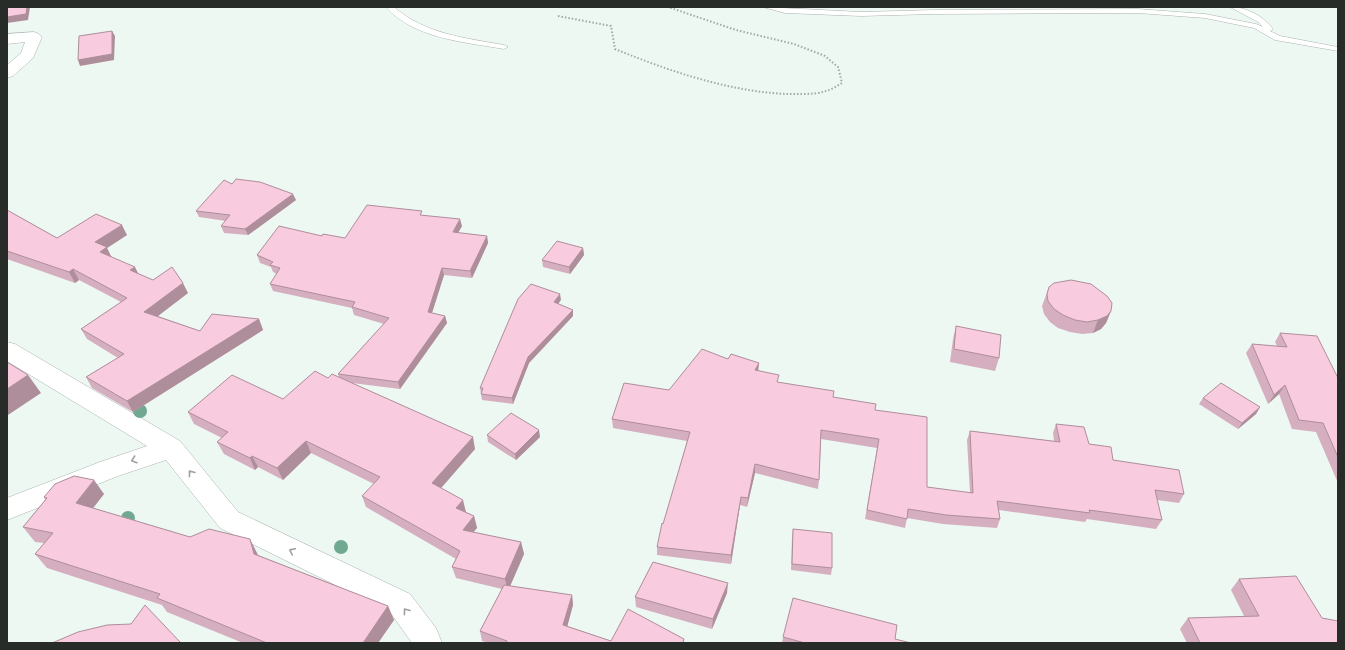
<svg xmlns="http://www.w3.org/2000/svg" width="1345" height="650" font-family="Roboto,sans-serif">
	<style>
		.lines { fill: none; stroke-linecap: round; stroke-linejoin: round }
		.lane-casing { stroke: #aab4ae; stroke-width: 1 }
		.street-casing { stroke: #aab4ae; stroke-width: 1 }
		.path { stroke: #a0a9a4; stroke-width: 2; stroke-dasharray: 1.5 2; stroke-linecap: butt }
		.lane { fill: #fff; fill-rule: evenodd }
		.street { fill: #fff; fill-rule: evenodd }
		.tree { fill: #71a892 }
		.wall { fill: #d5afbf }
		.shaded-wall { fill: #ae8e9b }
		.building { fill: #f8cbde; stroke: #ae8e9b }
		.oneway { stroke: #9ea09f }
	</style>
	<rect width="100%" height="100%" fill="#edf8f2"/>
	<g class="lines">
		<!-- lane casing -->
		<g class="lane-casing">
			<g id="lane">
				<path d="M386 7H394C425 34 465 38 504 45L508 47 504 49C465 42 414 39 386 7Z"/>
				<path d="M763 7 861 12 934 10 1138 9 1205 14 1256 24 1263 27 1258 22 1230 7C1247 7 1263 16 1273 29L1270 31 1280 36 1338 47V51L1275 40 1254 28 1205 18 1138 13 934 14 861 16 785 13Z"/>
			</g>
		</g>
		<!-- street casing -->
		<g class="street-casing">
			<g id="street">
				<polygon points="34,32 39,34 42,37 33,58 13,76 7,78 7,65 21,53 25,42 7,44 7,34"/>
				<polygon points="7,342 15,344 180,441 238,512 410,594 436,628 442,643 412,643 390,612 220,528 166,460 118,476 7,520 7,498 100,462 147,446 7,361"/>
			</g>
		</g>
		<!-- path -->
		<path class="path" d="M558 16 611 26 615 49C669 71 727 91 786 94 799 94 814 95 826 91 831 90 837 86 842 83L838 67 825 56 794 44 736 30 668 7"/>
		<!-- lane -->
		<use href="#lane" class="lane"/>
		<!-- street -->
		<use href="#street" class="street"/>
	</g>
	<!-- trees -->
	<g class="tree">
		<circle cx="140" cy="411" r="7"/>
		<circle cx="128" cy="518" r="7"/>
		<circle cx="341" cy="547" r="7"/>
	</g>
	<!-- wall -->
	<g class="wall">
		<polygon points="232,184 296,200 248,235 224,233 221,226 226,221 199,217 196,211"/>
		<polygon points="7,210 57,238 127,235 107,248 111,257 138,274 153,280 188,293 158,316 200,331 259,319 263,330 133,412 92,388 86,377 118,358 87,339 81,329 121,302 79,280 75,283 7,259"/>
		<polygon points="423,215 462,226 458,233 487,236 488,243 472,278 444,275 432,313 445,316 447,323 400,389 352,383 475,449 441,488 466,512 474,516 477,528 473,532 521,542 524,554 510,586 572,595 573,605 567,626 611,641 684,643 489,643 482,641 480,631 502,589 456,578 452,567 456,559 366,507 362,496 374,484 311,453 283,480 258,467 255,470 224,454 217,442 222,438 194,424 188,412 283,399 328,378 339,377 338,374 384,324 354,315 352,308 273,291 270,284 277,274 273,272 271,267 260,263 257,255 322,236 345,238"/>
		<polygon points="583,248 584,255 570,274 543,267 542,260"/>
		<polygon points="1049,287 1111,311 1106,323 1101,329 1093,333 1082,334 1070,332 1058,328 1050,322 1044,314 1042,306"/>
		<polygon points="561,300 558,304 573,310 573,316 529,363 513,404 482,400 480,388"/>
		<polygon points="956,326 999,358 995,371 950,362 953,339"/>
		<polygon points="1280,333 1338,378 1338,483 1316,432 1292,429 1279,394 1268,404 1246,353 1252,344 1277,346 1275,342"/>
		<polygon points="728,359 759,363 758,370 778,383 833,397 875,410 927,487 970,493 967,440 970,431 1054,441 1053,433 1056,424 1089,444 1113,460 1184,494 1179,503 1157,500 1162,520 1156,529 1087,519 1085,522 999,510 1000,519 997,528 943,524 907,518 905,528 865,519 877,448 821,439 819,480 818,489 755,473 747,507 740,505 731,564 657,555 657,547 687,441 613,428 612,419"/>
		<polygon points="1203,398 1260,407 1256,414 1238,429 1199,404"/>
		<polygon points="487,435 540,437 516,460 488,442"/>
		<polygon points="104,494 93,508 190,537 257,553 258,555 388,606 394,620 378,643 243,643 167,612 162,605 47,568 35,554 44,543 35,542 23,527 45,500 44,497"/>
		<polygon points="793,529 832,568 831,575 791,570 792,536"/>
		<polygon points="1239,579 1338,643 1187,643 1180,629 1188,618 1244,616 1231,590"/>
		<polygon points="727,593 712,629 636,607 635,597"/>
		<polygon points="783,637 895,639 911,643 782,643"/>
	</g>
	<!-- shaded-wall -->
	<g class="shaded-wall">
		<polygon points="27,7 30,7 28,20 7,23 7,17"/>
		<polygon points="112,31 115,36 114,60 80,66 78,60"/>
		<polygon points="293,194 296,200 248,235 245,229"/>
		<polygon points="460,219 462,226 454,240 453,232"/>
		<polygon points="122,225 127,235 107,248 112,258 106,262 95,242"/>
		<polygon points="487,236 488,243 472,278 470,271"/>
		<polygon points="583,248 584,255 570,274 569,267"/>
		<polygon points="135,267 140,277 130,270"/>
		<polygon points="442,268 444,275 430,319 428,312"/>
		<polygon points="73,269 79,280 75,283 69,272"/>
		<polygon points="183,283 188,293 150,322 144,312"/>
		<polygon points="560,294 561,300 555,308 554,302"/>
		<polygon points="573,310 573,316 529,363 513,404 512,398 528,357"/>
		<polygon points="1111,311 1106,323 1101,329 1093,333 1098,320"/>
		<polygon points="445,316 447,323 400,389 398,382"/>
		<polygon points="259,319 263,330 133,412 127,401"/>
		<polygon points="759,363 758,372 755,370"/>
		<polygon points="28,375 41,393 8,415 7,413 7,389"/>
		<polygon points="1285,385 1279,394 1268,404 1274,395"/>
		<polygon points="1260,407 1256,414 1238,429 1242,423"/>
		<polygon points="539,430 540,437 516,460 515,454"/>
		<polygon points="473,437 475,449 435,495 432,483"/>
		<polygon points="306,441 311,453 283,480 277,468"/>
		<polygon points="252,456 258,467 255,470 250,458"/>
		<polygon points="755,464 755,473 747,507 748,498"/>
		<polygon points="94,480 104,494 86,517 76,503"/>
		<polygon points="741,497 740,505 731,564 731,555"/>
		<polygon points="463,500 466,512 460,519 456,508"/>
		<polygon points="474,516 477,528 466,541 463,530"/>
		<polygon points="250,539 257,553 262,568 254,554"/>
		<polygon points="521,542 524,554 508,591 505,579"/>
		<polygon points="728,583 727,593 712,629 713,619"/>
		<polygon points="572,595 573,605 565,635 563,625"/>
		<polygon points="388,606 394,620 378,643 363,643"/>
	</g>
	<!-- building -->
	<g class="building">
		<polygon points="7,7 27,7 26,14 7,17"/>
		<polygon points="112,31 112,54 78,60 79,36"/>
		<polygon points="236,179 260,182 293,194 245,229 221,226 230,215 196,211 224,180 232,184"/>
		<polygon points="367,205 422,211 420,215 460,219 453,232 487,236 470,271 442,268 428,312 445,316 398,382 338,374 389,318 352,307 355,302 270,284 280,268 270,265 273,262 257,255 279,226 322,236 323,234 345,238"/>
		<polygon points="7,210 57,238 96,214 122,225 95,242 107,247 100,252 135,267 130,270 153,280 172,267 183,283 144,312 200,331 212,314 259,319 127,401 86,377 124,354 81,329 127,298 73,269 69,272 7,251"/>
		<polygon points="557,241 583,248 569,267 542,260"/>
		<polygon points="1071,280 1091,284 1107,296 1112,303 1111,311 1107,316 1098,320 1087,322 1075,320 1063,315 1054,309 1048,301 1047,294 1049,287 1054,283"/>
		<polygon points="531,284 560,294 554,302 573,310 528,357 512,398 481,394 483,388 480,388 518,299"/>
		<polygon points="956,326 1001,335 999,358 954,349"/>
		<polygon points="1280,333 1317,336 1338,378 1338,457 1323,423 1299,420 1285,385 1274,395 1252,344 1287,347"/>
		<polygon points="702,349 728,359 731,354 759,363 755,370 779,375 777,382 834,391 833,397 876,404 875,410 927,417 927,487 973,493 970,431 1060,442 1056,424 1084,427 1089,444 1111,447 1113,460 1179,470 1184,494 1155,490 1162,520 1089,510 1090,513 997,501 1000,519 946,515 908,509 907,519 867,510 879,439 821,430 819,480 755,464 748,498 741,497 731,555 657,547 662,523 663,524 690,432 612,419 624,383 669,390"/>
		<polygon points="7,362 28,375 7,389"/>
		<polygon points="315,371 328,378 332,374 473,437 432,483 463,500 456,508 474,516 463,530 521,542 505,579 452,567 460,551 362,496 380,477 306,441 277,468 252,456 250,458 217,442 228,432 188,412 232,375 283,399"/>
		<polygon points="1221,383 1260,407 1242,423 1203,398"/>
		<polygon points="511,413 539,430 515,454 487,435"/>
		<polygon points="74,476 94,480 76,503 190,537 209,529 250,539 254,554 388,606 363,643 267,643 157,598 160,594 35,554 53,533 23,527 47,498 44,497 55,484"/>
		<polygon points="793,529 832,533 832,568 792,564"/>
		<polygon points="653,562 728,583 713,619 635,597"/>
		<polygon points="1296,576 1322,618 1338,621 1338,643 1200,643 1188,618 1259,616 1239,579"/>
		<polygon points="504,585 572,595 563,625 611,641 628,609 684,639 683,643 506,643 507,641 480,631"/>
		<polygon points="793,598 897,625 895,639 911,643 805,643 783,637"/>
		<polygon points="145,605 181,643 52,643 78,632 107,625 131,624"/>
	</g>
	<!-- one-way arrows -->
	<defs><path id="oneway-chevron" d="M-2-3.5L2.5 0L-2 3.5" fill="none" stroke-width="1.6" stroke-linecap="round" stroke-linejoin="round"/></defs>
	<g class="oneway">
		<use href="#oneway-chevron" transform="translate(134 460) rotate(161)"/>
		<use href="#oneway-chevron" transform="translate(191 473) rotate(-128)"/>
		<use href="#oneway-chevron" transform="translate(292 551) rotate(-154)"/>
		<use href="#oneway-chevron" transform="translate(406 611) rotate(-127)"/>
	</g>
	<!-- border -->
	<rect width="1345" height="650" fill="none" stroke="#282c29" stroke-width="16"/>
</svg>
